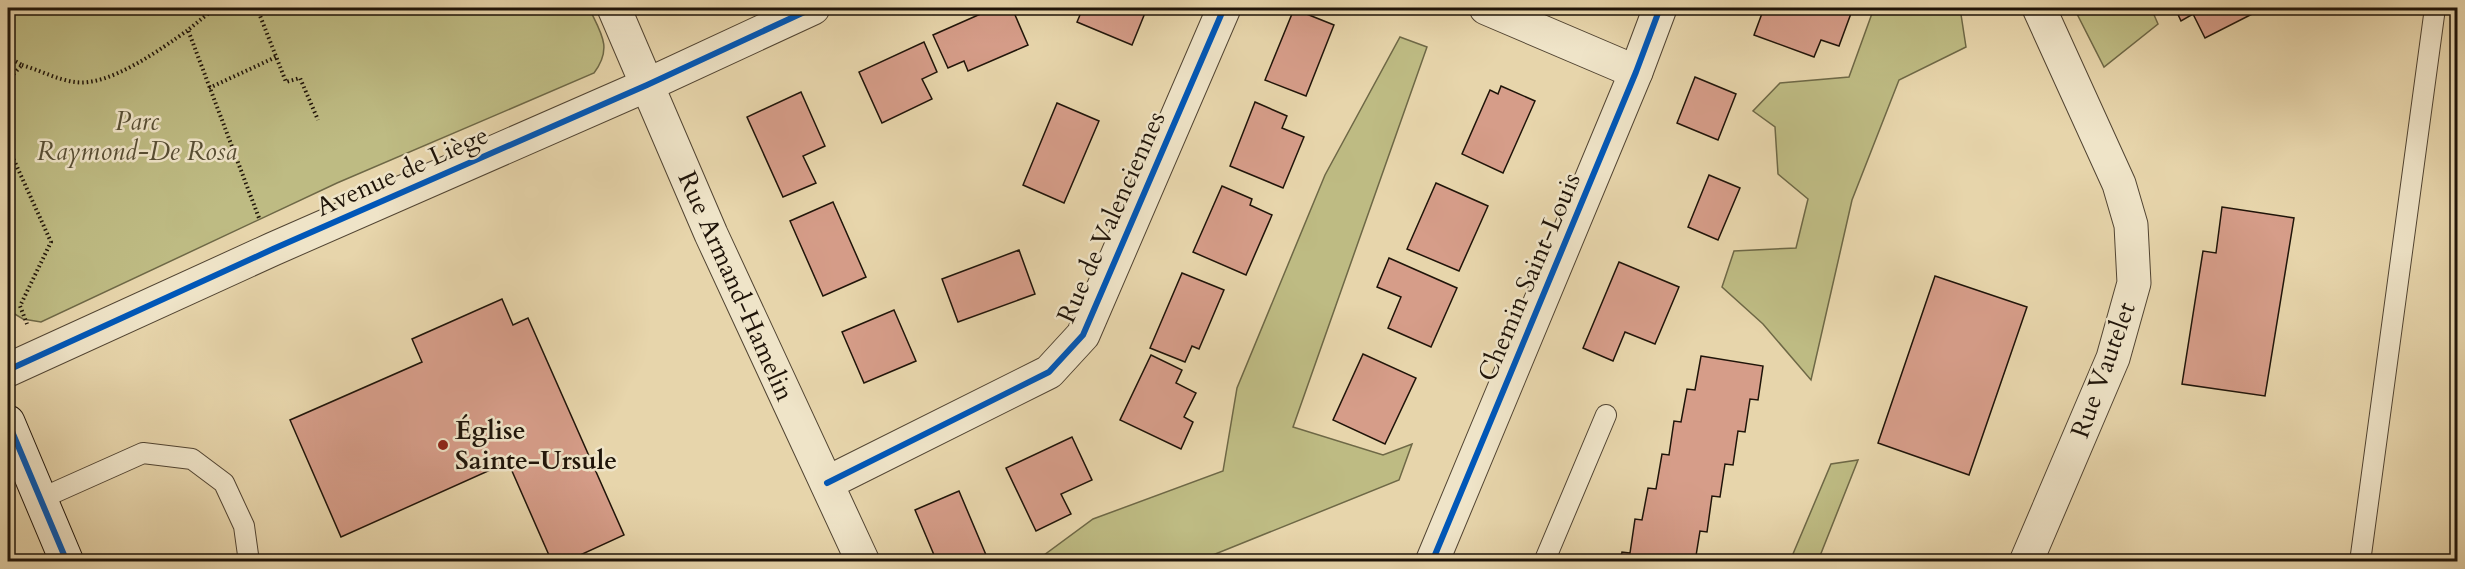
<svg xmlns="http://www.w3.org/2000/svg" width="2465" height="569" font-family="Cardo,serif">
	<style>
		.green { fill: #bebb83; stroke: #6e6846; stroke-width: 1.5 }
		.building { fill: #d69d89; stroke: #1f1409; stroke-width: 1.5 }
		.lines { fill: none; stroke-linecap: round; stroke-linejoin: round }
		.service-casing { stroke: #514432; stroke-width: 22 }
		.minor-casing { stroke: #514432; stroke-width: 35 }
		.tertiary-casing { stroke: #514432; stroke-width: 35 }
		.secondary-casing { stroke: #1f1409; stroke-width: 35 }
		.path { stroke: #1f1409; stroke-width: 4; stroke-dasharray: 1.5 3; stroke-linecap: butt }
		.service { stroke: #efe4c8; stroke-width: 20 }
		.minor { stroke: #efe4c8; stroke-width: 33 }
		.tertiary { stroke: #efe4c8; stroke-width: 33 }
		.secondary { stroke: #efe4c8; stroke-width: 33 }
		.cycleway-casing { stroke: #efe4c8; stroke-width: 10 }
		.cycleway { stroke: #0057b8; stroke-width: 6 }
		.poi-dot { fill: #8f2418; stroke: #efe4c8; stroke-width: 2 }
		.labels { text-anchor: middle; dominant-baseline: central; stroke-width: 5; stroke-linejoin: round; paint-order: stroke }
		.park-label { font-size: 26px; font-style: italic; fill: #574e34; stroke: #efe4c8 }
		.street-label { font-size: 26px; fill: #1f1409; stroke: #efe4c8 }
		.poi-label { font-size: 26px; font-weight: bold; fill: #1f1409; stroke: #efe4c8; text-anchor: start }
	</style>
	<rect width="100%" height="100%" fill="#e7d5ab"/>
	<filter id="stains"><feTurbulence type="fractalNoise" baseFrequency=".00333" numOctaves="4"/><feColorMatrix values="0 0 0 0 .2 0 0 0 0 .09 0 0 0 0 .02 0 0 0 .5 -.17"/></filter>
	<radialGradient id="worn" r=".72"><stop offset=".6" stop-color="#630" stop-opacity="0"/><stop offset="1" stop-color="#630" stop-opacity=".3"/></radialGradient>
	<!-- green -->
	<g class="green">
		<path d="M8 8H589C601 33 613 48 594 73L337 183 41 322 23 319 8 310Z"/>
		<polygon points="1874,8 1960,8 1966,47 1899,80 1852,200 1811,380 1763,324 1722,287 1734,251 1796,248 1808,199 1778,174 1775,127 1753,111 1780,83 1849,77"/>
		<polygon points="2074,8 2151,8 2158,24 2104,67"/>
		<polygon points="1400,37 1427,47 1293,427 1383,455 1412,444 1399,480 1198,561 1036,561 1093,519 1223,471 1237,388 1325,175"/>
		<polygon points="1858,460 1818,561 1790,561 1831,464"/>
	</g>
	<!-- building -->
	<g class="building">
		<polygon points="994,8 1012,8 1028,45 968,71 964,61 948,68 933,35"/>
		<polygon points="1083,8 1147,8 1132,45 1077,22"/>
		<polygon points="1764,8 1853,8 1839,46 1821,40 1814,57 1754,35"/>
		<polygon points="2175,8 2264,8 2205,38 2193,14 2181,21"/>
		<polygon points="1294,9 1334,25 1306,96 1265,80"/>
		<polygon points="924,42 937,72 922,79 932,99 882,123 859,72"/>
		<polygon points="1695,77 1736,94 1718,140 1677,123"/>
		<polygon points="1501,86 1535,101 1503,173 1462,154 1490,90 1498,94"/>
		<polygon points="801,92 825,146 803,156 816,183 783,197 747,117"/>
		<polygon points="1255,102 1287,116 1282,128 1304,137 1283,188 1230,166"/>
		<polygon points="1057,103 1099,121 1064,203 1023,185"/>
		<polygon points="1709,175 1740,188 1718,240 1688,227"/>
		<polygon points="1436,183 1488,206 1459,271 1407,249"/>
		<polygon points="1222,186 1252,199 1250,205 1272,215 1246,275 1193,252"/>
		<polygon points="833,202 866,277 823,296 790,221"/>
		<polygon points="2222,207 2294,218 2265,396 2182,384 2203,251 2216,253"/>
		<polygon points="1019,250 1035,294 958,322 942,279"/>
		<polygon points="1389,258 1457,288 1431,347 1388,328 1401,297 1377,287"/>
		<polygon points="1619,262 1679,287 1655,344 1625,332 1613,361 1583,348"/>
		<polygon points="1182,273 1224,290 1199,349 1192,346 1185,362 1150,348"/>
		<polygon points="1935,276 2027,307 1969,475 1878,443"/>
		<polygon points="502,299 513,325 528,318 624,535 565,562 552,562 508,462 341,537 290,420 422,362 412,339"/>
		<polygon points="894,310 916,361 864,383 842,332"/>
		<polygon points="1363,354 1416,378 1385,444 1333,420"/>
		<polygon points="1151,355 1182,370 1176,383 1196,393 1184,417 1193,422 1181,449 1120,420"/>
		<polygon points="1701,356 1763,366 1758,400 1750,399 1745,432 1738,431 1733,465 1725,464 1720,497 1712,496 1707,532 1700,531 1695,562 1620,562 1622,552 1630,553 1635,519 1642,520 1648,488 1656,489 1662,454 1669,455 1674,421 1681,422 1687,389 1695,390"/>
		<polygon points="1072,437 1092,480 1061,494 1071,514 1036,531 1006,468"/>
		<polygon points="959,491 989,562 937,562 915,510"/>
	</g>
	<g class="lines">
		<!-- service casing -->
		<g class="service-casing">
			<g id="service">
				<polyline points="40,499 143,453 192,459 224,483 244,526 249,562"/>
				<polyline points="1544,562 1606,415"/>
				<polyline points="2360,562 2435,8"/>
			</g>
		</g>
		<!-- minor casing -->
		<g class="minor-casing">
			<g id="minor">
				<polyline points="614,8 711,234 863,562"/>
				<polyline points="1486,8 1636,72"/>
				<polyline points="8,370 273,249 647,85 813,8"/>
				<polyline points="827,483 1049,372 1083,335 1224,8"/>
				<polyline points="2026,562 2113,358 2134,283 2131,225 2119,184 2039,8"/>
			</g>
		</g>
		<!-- tertiary casing -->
		<g class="tertiary-casing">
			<polyline id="tertiary" points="1432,562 1636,72 1660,8"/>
		</g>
		<!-- secondary casing -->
		<g class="secondary-casing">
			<polyline id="secondary" points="8,422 67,562"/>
		</g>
		<!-- path -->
		<g class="path">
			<polyline points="215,8 188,30 259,218"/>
			<polyline points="257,8 286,82 300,78 318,120"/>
			<polyline points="8,57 22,65 8,80"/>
			<path d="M22 65C39 70 58 80 75 82 109 87 161 49 188 30"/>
			<polyline points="209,88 276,57"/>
			<polyline points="8,147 51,242 20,306 27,324"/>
		</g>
		<!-- service -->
		<use href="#service" class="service"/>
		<!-- minor -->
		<use href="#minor" class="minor"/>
		<!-- tertiary -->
		<use href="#tertiary" class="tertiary"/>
		<!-- secondary -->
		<use href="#secondary" class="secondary"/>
		<!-- cycleway casing -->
		<g class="cycleway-casing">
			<g id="cycleway">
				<polyline points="8,370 273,249 647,85 813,8"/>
				<polyline points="8,422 67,562"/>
				<polyline points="827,483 1049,372 1083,335 1224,8"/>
				<polyline points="1432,562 1636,72 1660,8"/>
			</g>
		</g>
		<!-- cycleway -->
		<use href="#cycleway" class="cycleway"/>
	</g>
	<!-- markers -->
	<circle class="poi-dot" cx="443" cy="445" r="6"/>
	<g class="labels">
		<!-- park labels -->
		<g class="park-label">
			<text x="137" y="121">Parc<tspan x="137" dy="30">Raymond-De Rosa</tspan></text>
		</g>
		<!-- street labels -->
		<g class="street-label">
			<text transform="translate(402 171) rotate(-24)">Avenue de Liège</text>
			<text transform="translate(1111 217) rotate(-66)">Rue de Valenciennes</text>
			<text transform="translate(1529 277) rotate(-67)">Chemin Saint-Louis</text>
			<text transform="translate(736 286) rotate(66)">Rue Armand-Hamelin</text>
			<text transform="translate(2103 370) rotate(-70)">Rue Vautelet</text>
		</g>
		<!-- poi labels -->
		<g class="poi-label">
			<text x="455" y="430">Église<tspan x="455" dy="30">Sainte-Ursule</tspan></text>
		</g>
	</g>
	<!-- margin -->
	<rect width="2465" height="569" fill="none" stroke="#e7d5ab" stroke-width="30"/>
	<rect x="9" y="9" width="2447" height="551" fill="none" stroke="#1f1409" stroke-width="3"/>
	<rect x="15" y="15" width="2435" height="539" fill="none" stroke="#1f1409" stroke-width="1.5"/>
	<rect width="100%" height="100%" filter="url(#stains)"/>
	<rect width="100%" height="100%" fill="url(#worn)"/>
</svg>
